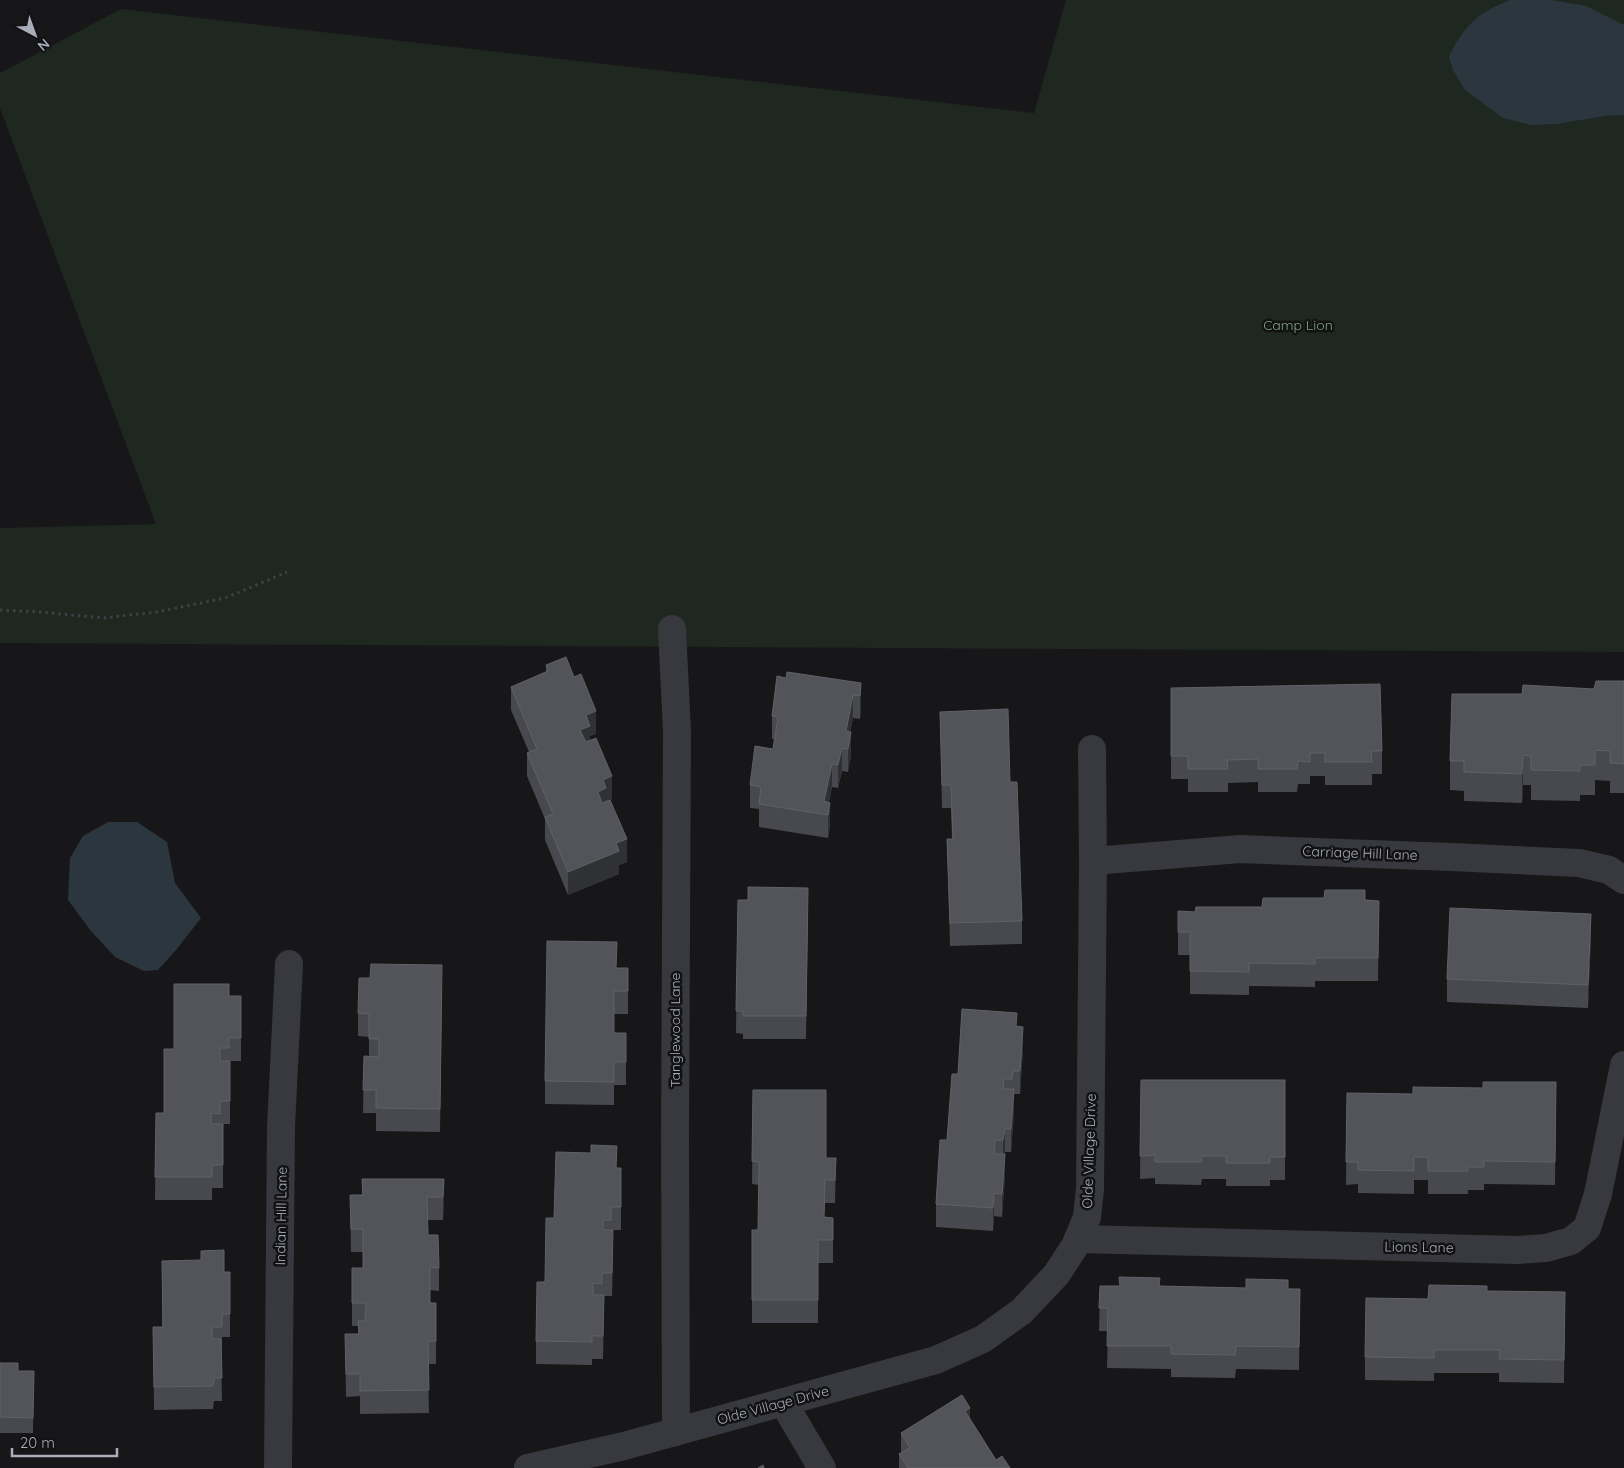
<svg xmlns="http://www.w3.org/2000/svg" width="1624" height="1468" font-family="Quicksand,sans-serif">
	<style>
		.green { fill: #1e2720 }
		.water { fill: #2c363e }
		.lines { fill: none; stroke-linecap: round; stroke-linejoin: round }
		.path { stroke: #3d4045; stroke-width: 3; stroke-dasharray: 2.5 4; stroke-linecap: butt }
		.minor { stroke: #38393e; stroke-width: 28 }
		.wall { fill: #48494e }
		.shaded-wall { fill: #303134 }
		.building { fill: #53545a; stroke: #606268 }
		.labels { text-anchor: middle; dominant-baseline: central; stroke-width: 5; stroke-linejoin: round; paint-order: stroke }
		.park-label { font-size: 14px; fill: #7fa581; stroke: #121214 }
		.street-label { font-size: 14px; fill: #a8adb9; stroke: #121214 }
	</style>
	<rect width="100%" height="100%" fill="#171719"/>
	<!-- green -->
	<polygon class="green" points="1066,0 1624,0 1624,652 0,643 0,528 156,524 0,108 0,73 121,9 1034,113"/>
	<!-- water -->
	<g class="water">
		<path d="M1510 0H1551L1586 6 1624 25V115L1605 116 1556 124 1531 125 1503 118 1465 90 1453 70 1449 57C1464 26 1477 13 1510 0Z"/>
		<polygon points="108,822 137,822 167,842 175,883 201,918 176,950 158,970 144,971 115,957 91,931 68,900 70,858 83,836"/>
	</g>
	<g class="lines">
		<!-- path -->
		<polyline class="path" points="0,610 40,612 104,618 157,612 225,598 287,572"/>
		<!-- minor -->
		<g class="minor">
			<polyline points="672,629 677,731 675,1135 676,1432"/>
			<polyline points="1093,861 1240,849 1451,857 1579,863 1609,870 1624,880"/>
			<polyline points="1078,1239 1517,1250 1546,1248 1571,1241 1587,1228 1598,1194 1624,1065"/>
			<polyline points="783,1402 822,1468"/>
			<polyline points="278,1468 281,1127 289,964"/>
			<polyline points="528,1468 624,1446 936,1360 983,1339 1022,1311 1056,1275 1075,1246 1087,1217 1090,1189 1093,861 1092,749"/>
		</g>
	</g>
	<!-- wall -->
	<g class="wall">
		<polygon points="546,665 596,734 590,736 590,740 612,799 607,801 627,862 619,865 619,874 568,895 545,840 545,819 527,776 527,753 529,752 511,710 511,687 546,672"/>
		<polygon points="786,678 861,683 861,706 860,719 853,718 850,732 851,755 848,772 842,771 838,788 832,787 829,802 830,826 828,838 759,827 759,809 750,808 750,785 773,749 774,739 772,739 772,716"/>
		<polygon points="1624,681 1624,793 1610,793 1610,781 1595,780 1595,795 1580,795 1580,801 1531,800 1531,785 1523,785 1522,803 1464,801 1464,791 1450,790 1450,761 1522,694 1594,689"/>
		<polygon points="1171,688 1382,751 1382,774 1372,774 1372,785 1325,785 1325,776 1310,776 1310,784 1298,784 1297,792 1258,792 1258,782 1228,783 1228,792 1188,792 1188,779 1171,779"/>
		<polygon points="940,712 1010,782 1022,921 1022,944 950,946 947,839 952,839 951,808 942,808"/>
		<polygon points="738,900 748,900 808,910 806,1039 743,1039 743,1034 736,1033"/>
		<polygon points="1365,900 1379,901 1378,981 1315,981 1315,987 1249,986 1249,995 1190,994 1190,955 1178,955 1178,911 1195,912"/>
		<polygon points="1591,936 1588,1008 1447,1002 1447,979"/>
		<polygon points="617,968 628,968 628,1014 614,1014 614,1033 626,1033 626,1085 614,1085 614,1105 545,1104 545,1081"/>
		<polygon points="442,988 440,1132 376,1131 376,1113 363,1113 364,1056 369,1056 369,1037 358,1036 358,1013"/>
		<polygon points="229,996 241,996 241,1061 230,1061 230,1124 223,1124 223,1188 212,1188 212,1200 155,1200 156,1113 164,1113"/>
		<polygon points="1017,1026 1023,1050 1020,1094 1014,1094 1014,1112 1011,1152 1005,1152 1005,1177 1002,1217 994,1216 993,1231 936,1227 936,1204 947,1140 958,1074"/>
		<polygon points="1141,1080 1285,1080 1285,1180 1270,1180 1270,1186 1226,1186 1226,1179 1202,1179 1201,1185 1155,1184 1155,1178 1140,1179"/>
		<polygon points="1556,1082 1555,1185 1484,1184 1484,1190 1468,1190 1468,1194 1428,1194 1428,1180 1414,1180 1414,1194 1358,1193 1358,1184 1346,1185 1347,1093 1413,1094"/>
		<polygon points="753,1090 826,1158 836,1158 835,1203 825,1203 824,1217 833,1218 833,1263 818,1263 818,1323 752,1323 752,1230 758,1230 759,1185 752,1184"/>
		<polygon points="617,1168 621,1191 621,1230 611,1230 613,1253 612,1296 604,1296 603,1359 592,1359 592,1365 536,1364 536,1341 545,1282 554,1218"/>
		<polygon points="362,1179 444,1179 443,1220 427,1220 428,1235 439,1268 439,1291 430,1290 430,1303 436,1303 436,1364 428,1364 429,1413 360,1414 360,1396 346,1397 345,1334 358,1334 358,1326 352,1326 352,1268 363,1268 363,1252 351,1252 350,1195 362,1195"/>
		<polygon points="162,1261 224,1272 230,1314 230,1337 222,1337 222,1350 221,1350 222,1401 214,1401 213,1409 154,1410 153,1327 162,1327"/>
		<polygon points="1100,1286 1160,1286 1300,1289 1299,1370 1236,1369 1235,1378 1171,1377 1171,1369 1107,1368 1108,1331 1099,1331"/>
		<polygon points="1487,1291 1565,1292 1564,1383 1499,1382 1499,1373 1434,1373 1434,1381 1365,1380 1365,1357 1428,1299"/>
		<polygon points="0,1363 18,1371 34,1371 33,1433 0,1433"/>
		<polygon points="970,1419 996,1460 1010,1468 899,1468 899,1454 901,1453 901,1433"/>
	</g>
	<!-- shaded-wall -->
	<g class="shaded-wall">
		<polygon points="861,683 861,706 860,719 860,696"/>
		<polygon points="853,695 853,718 847,749 846,731"/>
		<polygon points="596,711 596,734 590,736 590,749 580,753 580,730 586,715"/>
		<polygon points="851,732 851,755 848,772 848,749"/>
		<polygon points="842,748 842,771 838,788 838,765"/>
		<polygon points="1523,755 1523,785 1522,803 1522,774"/>
		<polygon points="832,764 832,787 826,814 824,801"/>
		<polygon points="612,776 612,799 606,802 606,811 598,792 603,780"/>
		<polygon points="830,803 830,826 828,838 828,815"/>
		<polygon points="627,839 627,862 619,865 619,874 568,895 568,872 616,843"/>
		<polygon points="1591,914 1591,936 1588,1008 1588,985"/>
		<polygon points="1023,1027 1023,1050 1020,1094 1020,1071"/>
		<polygon points="1014,1089 1014,1112 1011,1152 1011,1129"/>
		<polygon points="1005,1129 1005,1152 1003,1163 1003,1140"/>
		<polygon points="1005,1154 1005,1177 1002,1217 1002,1194"/>
		<polygon points="444,1179 444,1202 443,1220 443,1197"/>
		<polygon points="994,1193 994,1216 993,1231 993,1208"/>
		<polygon points="613,1230 613,1253 612,1296 612,1273"/>
		<polygon points="604,1295 604,1318 603,1359 603,1336"/>
		<polygon points="970,1408 970,1431 965,1411"/>
	</g>
	<!-- building -->
	<g class="building">
		<polygon points="566,657 574,677 581,674 596,711 586,715 590,726 580,730 586,742 596,738 612,776 603,780 606,788 598,792 602,803 610,800 627,839 616,843 619,851 568,872 545,817 553,814 527,753 537,749 511,687 548,671 546,665"/>
		<polygon points="787,672 861,683 860,696 853,695 846,731 851,732 848,749 842,748 838,765 832,764 824,801 830,803 828,815 759,804 761,787 750,785 755,746 773,749 778,717 772,716 777,676 786,678"/>
		<polygon points="1596,681 1624,681 1624,764 1610,763 1610,751 1595,750 1595,765 1580,765 1580,771 1531,770 1531,756 1523,755 1522,774 1464,772 1464,761 1450,761 1452,694 1522,694 1523,685 1594,689"/>
		<polygon points="1380,684 1382,751 1371,751 1372,762 1325,762 1325,753 1310,753 1310,762 1298,761 1297,769 1258,769 1258,759 1227,760 1228,769 1188,769 1188,756 1171,756 1171,688"/>
		<polygon points="1008,709 1010,782 1017,782 1022,921 950,923 947,839 953,839 951,785 942,785 940,712"/>
		<polygon points="748,887 808,888 806,1016 743,1016 743,1011 736,1011 738,900 748,900"/>
		<polygon points="1325,890 1365,890 1365,900 1379,901 1378,958 1315,958 1315,964 1249,963 1249,972 1190,971 1190,932 1178,932 1178,911 1195,912 1196,907 1262,907 1263,898 1324,898"/>
		<polygon points="1450,908 1591,914 1588,985 1447,979"/>
		<polygon points="547,941 617,942 616,968 628,968 628,991 614,991 614,1033 626,1033 626,1062 614,1062 614,1082 545,1081"/>
		<polygon points="371,964 442,965 440,1109 376,1108 376,1090 363,1090 364,1056 379,1057 379,1039 369,1039 369,1014 358,1013 359,978 370,978"/>
		<polygon points="174,984 229,984 229,996 241,996 241,1038 229,1038 229,1048 220,1048 220,1061 230,1061 230,1101 220,1101 220,1114 211,1113 211,1124 223,1124 223,1165 212,1165 212,1177 155,1177 156,1113 164,1113 164,1049 174,1049"/>
		<polygon points="962,1009 1017,1013 1016,1026 1023,1027 1020,1071 1013,1071 1012,1079 1004,1079 1003,1089 1014,1089 1011,1129 1005,1129 1003,1140 995,1140 994,1154 1005,1154 1002,1194 994,1193 993,1208 936,1204 940,1140 947,1140 952,1074 958,1074"/>
		<polygon points="1141,1080 1285,1080 1285,1157 1270,1157 1270,1163 1226,1163 1226,1156 1202,1156 1201,1162 1155,1162 1155,1155 1140,1156"/>
		<polygon points="1483,1082 1556,1082 1555,1162 1484,1161 1484,1167 1468,1167 1468,1171 1428,1171 1428,1157 1414,1157 1414,1171 1358,1170 1358,1162 1346,1162 1347,1093 1413,1094 1413,1087 1483,1088"/>
		<polygon points="753,1090 826,1090 826,1158 836,1158 835,1180 825,1180 824,1217 833,1218 833,1240 818,1240 818,1300 752,1300 752,1230 758,1230 759,1162 752,1161"/>
		<polygon points="591,1145 617,1146 616,1168 621,1168 621,1207 611,1207 611,1220 603,1220 603,1230 613,1230 612,1273 602,1273 602,1284 593,1283 593,1295 604,1295 603,1336 592,1336 592,1342 536,1341 537,1282 545,1282 546,1218 554,1218 556,1152 591,1153"/>
		<polygon points="362,1179 444,1179 443,1197 427,1197 428,1235 438,1235 439,1268 430,1267 430,1303 436,1303 436,1341 428,1341 429,1390 360,1391 360,1374 346,1374 345,1334 359,1334 358,1321 365,1321 366,1303 352,1303 352,1268 363,1268 363,1229 351,1229 350,1195 363,1195"/>
		<polygon points="224,1250 224,1272 230,1272 230,1314 222,1314 222,1327 212,1327 212,1339 221,1339 222,1378 214,1378 213,1386 154,1387 153,1327 163,1327 162,1261 201,1260 201,1251"/>
		<polygon points="1119,1277 1160,1278 1159,1286 1246,1288 1246,1279 1288,1280 1288,1289 1300,1289 1299,1347 1236,1346 1235,1355 1171,1354 1171,1346 1107,1346 1108,1308 1099,1308 1100,1286 1120,1286"/>
		<polygon points="1429,1285 1487,1286 1487,1291 1565,1292 1564,1360 1499,1359 1500,1350 1434,1350 1434,1358 1365,1357 1366,1298 1428,1299"/>
		<polygon points="0,1363 18,1363 18,1371 34,1371 33,1418 0,1417"/>
		<polygon points="962,1395 970,1408 965,1411 996,1460 1002,1456 1010,1468 908,1468 899,1454 910,1448 901,1433"/>
		<polygon points="763,1465 764,1468 758,1468"/>
	</g>
	<g class="labels">
		<!-- park labels -->
		<g class="park-label">
			<text x="1298" y="325">Camp Lion</text>
		</g>
		<!-- street labels -->
		<g class="street-label">
			<text transform="translate(1360 853) rotate(2)">Carriage Hill Lane</text>
			<text transform="translate(675 1030) rotate(-90)">Tanglewood Lane</text>
			<text transform="translate(1089 1151) rotate(-88)">Olde Village Drive</text>
			<text transform="translate(281 1216) rotate(-89)">Indian Hill Lane</text>
			<text transform="translate(1419 1247) rotate(1)">Lions Lane</text>
			<text transform="translate(773 1405) rotate(-15)">Olde Village Drive</text>
		</g>
	</g>
	<!-- north arrow -->
	<g transform="translate(35 35) rotate(139)" stroke="#121214" stroke-width="4" paint-order="stroke">
	<path d="M0-4L9 19L0 12L-9 19Z" fill="#a8adb9"/>
	<text y="-8" font-size="14" font-weight="bold" text-anchor="middle" fill="#a8adb9">N</text>
	</g>
	<!-- scale -->
	<path d="M12 1448v8h105v-8" fill="none" stroke="#a8adb9" stroke-width="2.5"/>
	<text x="20" y="1448" font-size="15" fill="#a8adb9" stroke="#121214" stroke-width="4" paint-order="stroke">20 m</text>
</svg>
